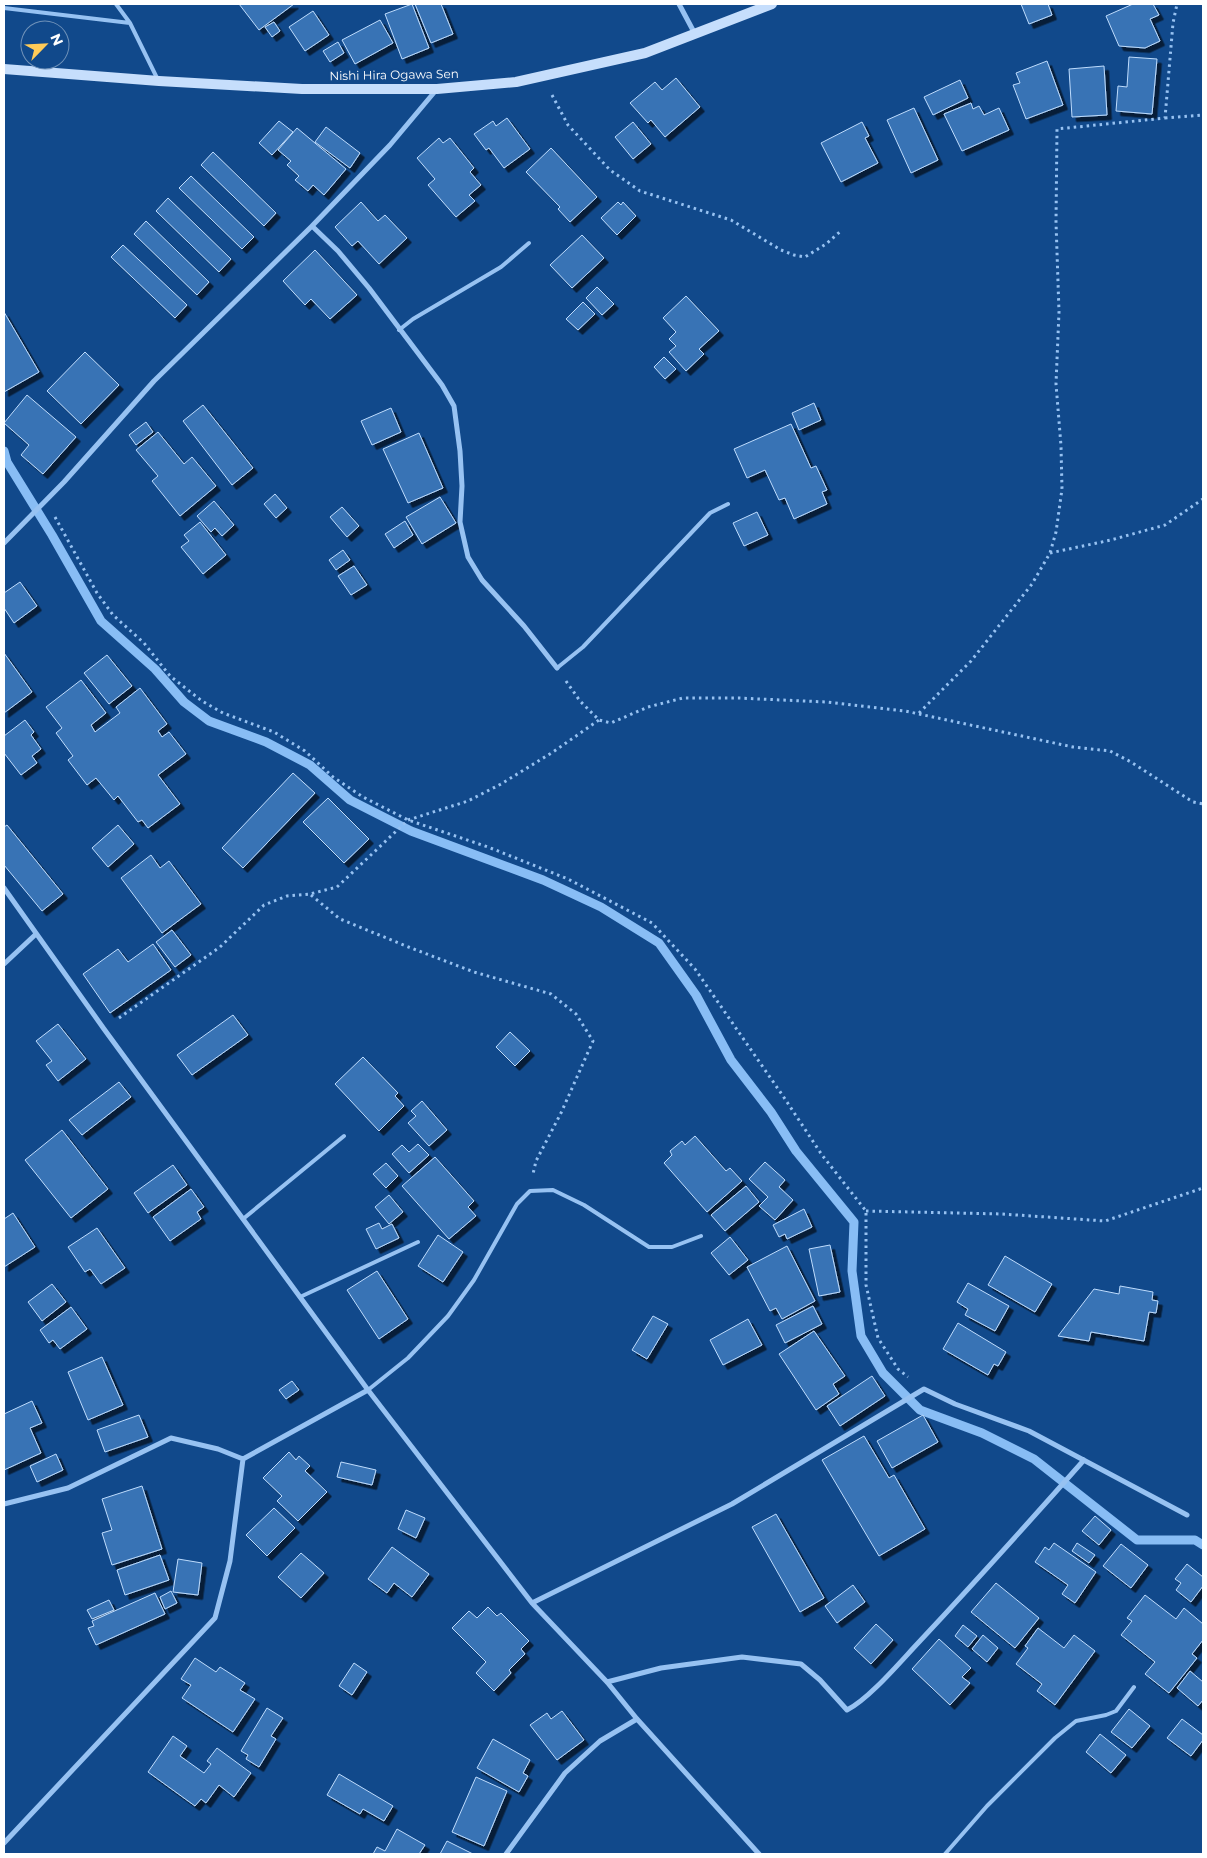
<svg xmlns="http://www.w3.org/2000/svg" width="1207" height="1858" viewBox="0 0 1207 1858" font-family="Montserrat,sans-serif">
  <defs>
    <filter id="shadow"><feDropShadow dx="4.5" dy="4.5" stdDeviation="0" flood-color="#0009"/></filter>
  </defs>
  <rect width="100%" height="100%" fill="#11498b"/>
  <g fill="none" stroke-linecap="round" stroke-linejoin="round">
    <path stroke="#88bdf5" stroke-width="9" d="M4,451L7,462L52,535L101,621L155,669L184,702L209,721L266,742L310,765L350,800L411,831L543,880L601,907L659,943L696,995L731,1060L771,1112L796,1151L854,1222L852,1271L861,1336L883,1373L920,1410L982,1433L1034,1459L1137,1540H1195L1203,1545"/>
  </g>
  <path fill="#3973b5" stroke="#bedcfd" filter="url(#shadow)" d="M239,4H294L259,30Z
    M412,4L429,48L402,59L385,14Z
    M415,4H441L453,34L431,43Z
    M1021,4H1048L1052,15L1029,24Z
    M1133,4H1153L1159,15L1150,19L1160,41L1145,48L1119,46L1106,16Z
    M313,11L329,35L305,51L289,27Z
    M380,20L393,43L355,64L342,40Z
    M274,22L280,31L272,37L265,27Z
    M338,42L344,53L330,62L323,51Z
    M1129,57L1157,59L1152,114L1116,111L1118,86L1127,87Z
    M1047,61L1063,105L1026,119L1013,85L1020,83L1016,73Z
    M1104,66L1107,115L1072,117L1069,69Z
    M676,78L700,107L665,137L651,120L648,123L630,103L655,82L662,90Z
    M960,80L968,98L933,115L924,97Z
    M971,103L973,109L979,106L984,115L999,108L1009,130L962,151L944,114Z
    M914,108L938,160L911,173L887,120Z
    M507,118L530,149L504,168L489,148L486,150L474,134L493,121L496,126Z
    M279,121L293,132L272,155L259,143Z
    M633,122L651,144L633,159L615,137Z
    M862,122L869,136L865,138L878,163L841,182L821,143Z
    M326,127L360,153L350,168L315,142Z
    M297,128L346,169L324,195L313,185L308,191L295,180L299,176L287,165L291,161L278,150Z
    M439,138L443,143L450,138L474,168L470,172L481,185L469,195L475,201L456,217L428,185L435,179L417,158Z
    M551,148L597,197L570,222L558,209L560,207L526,172Z
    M213,152L276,213L264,226L201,165Z
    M191,176L254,237L242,249L179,188Z
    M168,198L231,259L219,272L156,211Z
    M361,202L378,221L385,215L407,238L379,264L358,241L352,246L335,227Z
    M618,202L621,205L623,202L636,216L617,235L601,218Z
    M146,221L209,282L197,295L134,234Z
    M582,235L604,258L572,288L550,265Z
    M123,245L187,305L175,318L111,257Z
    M315,250L357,295L330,319L311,299L305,305L283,281Z
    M597,287L614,304L602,315L586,298Z
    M686,296L719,331L699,349L704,354L686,371L669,352L676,346L669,339L676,332L663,318Z
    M583,302L595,314L578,330L566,319Z
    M4,312L39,372L4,392Z
    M85,352L119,385L81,424L47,391Z
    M664,357L676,369L665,379L654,367Z
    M27,395L76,437L43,474L21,455L29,445L4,423Z
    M814,403L821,420L799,430L792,413Z
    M203,405L253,468L232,485L183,421Z
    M391,408L401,432L372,445L361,421Z
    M146,422L153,432L136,445L129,435Z
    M791,424L811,468L816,466L827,490L822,492L827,504L794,519L785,498L779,500L765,470L747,478L734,449Z
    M158,432L184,464L192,457L216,486L180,516L152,481L158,476L136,450Z
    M419,433L443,488L408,503L383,449Z
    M275,494L287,508L276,518L264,504Z
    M440,497L456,523L422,544L406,517Z
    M214,501L234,525L222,536L215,528L211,532L197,516Z
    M342,507L359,526L347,537L330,517Z
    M757,512L768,535L744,546L733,523Z
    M405,521L413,535L394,548L385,534Z
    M200,522L226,555L203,574L181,547L189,541L184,535Z
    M343,550L350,560L336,570L329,560Z
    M354,566L367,585L351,595L338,576Z
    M20,582L37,606L14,623L4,608V593Z
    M4,653L32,692L4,713Z
    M107,655L132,686L109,704L84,673Z
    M81,680L106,713L91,725L95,732L120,713L116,707L140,688L167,724L158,731L162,737L169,732L186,754L158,775L180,804L148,828L142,820L138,822L118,796L114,800L96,778L87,785L68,760L73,756L56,733L62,728L46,707Z
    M25,720L34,732L31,735L41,749L32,756L37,763L21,775L4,753V736Z
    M293,773L315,793L243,868L222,848Z
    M328,798L369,839L344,863L303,822Z
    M7,825L63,894L42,911L4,865V827Z
    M118,825L134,844L108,867L92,848Z
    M151,855L160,868L169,861L201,904L162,933L121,878Z
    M172,930L191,955L175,967L156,942Z
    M153,944L171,970L110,1013L83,974L118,949L128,962Z
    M233,1015L248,1035L192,1075L177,1055Z
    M58,1024L86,1059L58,1081L46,1065L52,1061L36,1041Z
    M510,1032L530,1051L515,1066L496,1047Z
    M363,1057L398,1093L395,1096L404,1106L379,1131L335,1084Z
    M119,1082L131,1097L82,1135L69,1120Z
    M422,1101L447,1130L429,1146L408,1123L416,1116L411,1111Z
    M62,1130L108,1189L71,1218L25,1160Z
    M695,1136L726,1171L730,1168L742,1181L707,1212L664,1163L672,1155L670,1151L682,1141L685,1145Z
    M418,1144L429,1155L409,1173L392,1154L402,1145L409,1152Z
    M435,1157L474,1201L468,1207L476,1216L449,1239L402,1186Z
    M765,1162L785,1180L779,1187L793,1200L775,1220L759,1206L768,1197L749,1179Z
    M386,1163L398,1176L386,1188L373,1174Z
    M173,1165L187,1185L148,1213L134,1193Z
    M746,1186L759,1202L725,1231L711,1215Z
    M191,1189L204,1207L197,1212L201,1219L170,1241L153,1217Z
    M389,1195L403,1212L389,1224L375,1207Z
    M804,1209L812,1227L787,1239L785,1234L779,1237L773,1225Z
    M13,1213L35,1247L4,1267V1219Z
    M379,1223L382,1229L392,1224L399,1238L376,1249L366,1229Z
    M97,1228L125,1268L101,1284L90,1269L85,1272L68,1247Z
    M438,1235L463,1252L443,1282L418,1266Z
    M730,1237L748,1260L729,1275L711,1253Z
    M830,1245L840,1292L819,1296L809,1249Z
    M787,1246L815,1301L782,1319L776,1308L770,1311L747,1267Z
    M1005,1256L1052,1284L1035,1312L988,1285Z
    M377,1271L408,1319L379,1339L347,1290Z
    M968,1283L1009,1306L995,1331L965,1315L968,1309L957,1302Z
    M52,1284L66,1302L42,1321L28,1302Z
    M1120,1286L1153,1292L1152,1300L1158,1301L1156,1313L1149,1312L1144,1341L1091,1332L1089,1341L1058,1336L1094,1289L1119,1294Z
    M813,1306L822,1324L785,1343L776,1325Z
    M71,1307L87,1329L60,1349L53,1340L49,1343L40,1330Z
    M653,1316L668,1324L647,1359L632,1350Z
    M748,1319L762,1345L723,1365L710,1340Z
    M958,1323L1006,1352L998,1366L994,1364L988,1375L943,1349Z
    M814,1331L845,1376L833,1384L839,1394L816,1410L779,1354Z
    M102,1357L123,1405L88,1420L68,1372Z
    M872,1376L885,1396L840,1426L827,1406Z
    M292,1381L299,1390L286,1399L279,1390Z
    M32,1401L42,1423L30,1428L41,1453L4,1470V1414Z
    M139,1415L148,1437L105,1452L97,1430Z
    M923,1415L938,1442L892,1468L877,1441Z
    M864,1436L889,1478L894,1475L925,1529L879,1556L822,1460Z
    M289,1452L296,1460L299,1456L310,1466L305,1471L327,1492L298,1521L277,1501L282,1496L263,1478Z
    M56,1454L63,1470L37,1482L30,1466Z
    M341,1462L376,1470L372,1485L337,1477Z
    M142,1486L162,1549L112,1565L102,1533L112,1530L102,1499Z
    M274,1508L295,1528L267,1556L246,1535Z
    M406,1510L425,1518L416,1538L398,1529Z
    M776,1514L824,1598L800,1612L752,1527Z
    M1095,1516L1111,1530L1099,1545L1082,1531Z
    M1054,1543L1096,1572L1075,1603L1062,1594L1068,1585L1035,1562L1045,1547L1049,1550Z
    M1077,1543L1095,1555L1089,1563L1072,1551Z
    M1121,1544L1148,1565L1131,1588L1103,1566Z
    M392,1547L429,1574L412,1597L394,1583L387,1593L368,1579Z
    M301,1553L324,1573L301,1598L278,1577Z
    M160,1555L169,1580L125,1595L117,1570Z
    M178,1559L202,1563L198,1595L173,1592Z
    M1187,1564L1203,1577V1586L1191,1602L1176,1590L1181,1583L1175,1579Z
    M996,1583L1039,1618L1015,1648L971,1612Z
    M853,1585L865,1602L837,1623L825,1606Z
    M171,1591L177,1603L165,1609L160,1597Z
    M155,1593L165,1614L96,1645L88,1628L94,1626L92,1621Z
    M1145,1595L1176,1619L1184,1608L1203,1624V1640L1192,1654L1197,1658L1169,1693L1145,1674L1155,1662L1121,1635L1132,1621L1127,1618Z
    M109,1600L114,1610L92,1619L87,1610Z
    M488,1607L497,1616L501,1613L529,1641L521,1649L525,1654L509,1670L511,1673L494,1691L476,1673L486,1662L452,1628L469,1611L477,1618Z
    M876,1624L893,1640L871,1664L854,1648Z
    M963,1625L977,1636L968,1647L955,1636Z
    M1038,1628L1064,1648L1074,1635L1095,1651L1055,1705L1037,1691L1042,1684L1016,1664L1028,1648L1025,1646Z
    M983,1635L998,1648L987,1662L972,1649Z
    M939,1639L971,1668L962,1677L970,1683L950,1705L912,1669Z
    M195,1658L216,1672L220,1667L245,1683L240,1690L255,1699L233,1732L182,1698L191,1685L181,1679Z
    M354,1663L367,1672L352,1695L339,1686Z
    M1190,1671L1203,1682V1700L1198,1706L1177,1688Z
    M267,1708L283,1718L271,1736L276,1739L259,1767L246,1759L248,1755L241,1751Z
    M1129,1709L1150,1726L1132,1748L1111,1732Z
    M562,1711L584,1740L557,1760L530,1725L547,1713L551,1719Z
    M1182,1719L1203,1735V1740L1191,1756L1167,1738Z
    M1100,1734L1126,1755L1111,1773L1086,1752Z
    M173,1736L187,1746L180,1756L204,1773L211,1764L207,1761L217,1748L251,1773L234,1797L219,1785L206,1803L201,1799L195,1806L148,1772Z
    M493,1739L530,1760L523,1773L528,1776L519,1792L477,1768Z
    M339,1774L393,1806L384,1821L363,1809L360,1814L327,1795Z
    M476,1777L507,1791L484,1846L452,1832Z
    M397,1829L425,1845L419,1854H373L377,1847L385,1851Z
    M447,1841L473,1854H440Z"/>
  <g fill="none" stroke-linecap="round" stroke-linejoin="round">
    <path stroke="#97c2f2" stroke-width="3" stroke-dasharray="2.5 4" stroke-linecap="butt" d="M552,95L568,125L610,170L640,191L731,220L781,250L794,255L805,257L826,244L842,230
      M1165,118L1203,115
      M55,517L97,593L113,615L144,643L170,676L202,701L223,713L274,732L305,751L333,777L363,797L408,820L488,847L568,879L652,923L695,969L783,1096L822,1155L866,1211V1285L878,1338L898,1369L908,1377
      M1050,553L1111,540L1165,525L1203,499
      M566,681L580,701L599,720L611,723L648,707L683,698H738L826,702L905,711L1073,747L1110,751L1131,762L1193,802L1203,804
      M919,713L971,661L1032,584L1050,553L1056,532L1062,489L1061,446L1056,384L1059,312L1056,222L1057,129L1165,118L1173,23L1177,4
      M311,895L340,919L411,948L474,972L551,994L576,1014L593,1041L561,1113L536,1161L533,1174
      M119,1018L220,947L264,905L287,896L310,894L337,887L408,820L468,801L501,784L553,752L599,720
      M866,1211L1002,1214L1105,1221L1203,1188"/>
    <path stroke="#97c2f2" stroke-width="4" d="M116,4L130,23
      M4,8L130,23L158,80
      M399,330L413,319L501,267L529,243
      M557,668L583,647L710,513L728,504
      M243,1219L344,1136
      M300,1297L418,1242
      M368,1390L408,1358L448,1316L474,1280L517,1204L530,1191L553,1190L584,1205L649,1247H672L701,1236
      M945,1854L987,1806L1055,1738L1076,1721L1106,1715L1116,1711L1134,1687"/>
    <path stroke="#97c2f2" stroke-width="5" d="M679,4L695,34
      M312,226L338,251L369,288L442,385L454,406L460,451L462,486L460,522L468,557L482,580L524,626L557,668
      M4,543L64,482L154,381L312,226L390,145L437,89
      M4,888L104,1029L368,1390L532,1603L607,1682L637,1719L759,1854
      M4,964L36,934
      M4,1504L68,1488L171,1438L218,1449L243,1459
      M532,1603L732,1504L924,1389L955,1404L1029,1431L1187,1515
      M607,1682L661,1668L742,1657L801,1664L820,1680L847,1710C869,1699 901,1661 919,1642C975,1582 1030,1521 1084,1460
      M4,1843L215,1618L230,1561L243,1459L368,1390
      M506,1854L565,1773L600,1741L637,1719"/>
    <path stroke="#c6defc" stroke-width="10" d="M4,69L159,81L302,89H437L516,82L645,53L772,4"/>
  </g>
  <g text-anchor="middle" stroke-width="4.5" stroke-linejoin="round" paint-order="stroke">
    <g font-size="12" fill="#fff" stroke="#11498b">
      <text transform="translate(394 75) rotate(-1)" y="4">Nishi Hira Ogawa Sen</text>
    </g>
  </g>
  <rect width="1207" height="1858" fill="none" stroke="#ffffff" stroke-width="10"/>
  <g transform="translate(45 45) rotate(66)"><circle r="24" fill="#11498b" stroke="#7092b9"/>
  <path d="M0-4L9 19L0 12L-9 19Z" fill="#ffcb58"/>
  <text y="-8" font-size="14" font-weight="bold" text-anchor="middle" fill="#ffffff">N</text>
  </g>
</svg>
